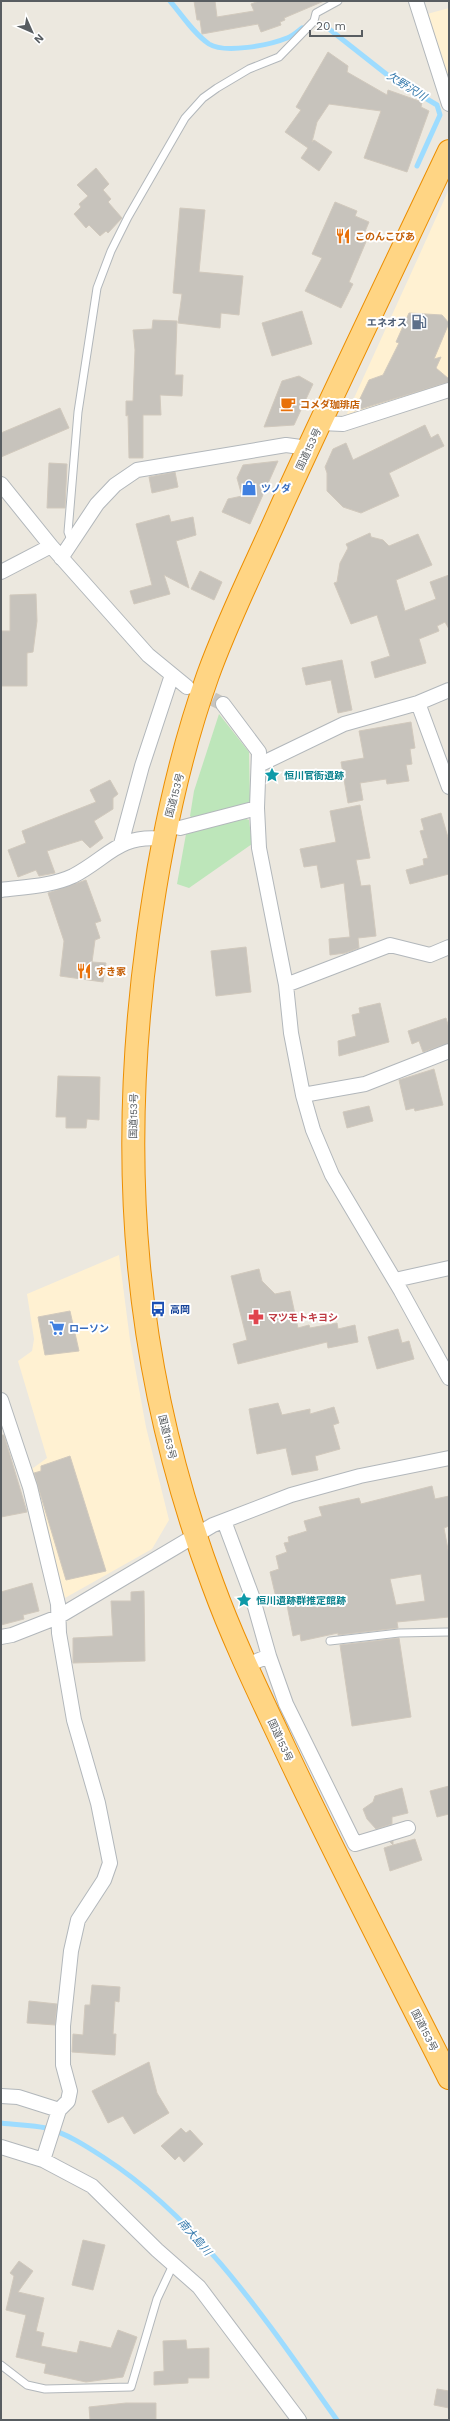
<svg xmlns="http://www.w3.org/2000/svg" width="450" height="2421" viewBox="0 0 450 2421" font-family="'Work Sans','Noto Sans JP',sans-serif">
  <rect width="100%" height="100%" fill="#ece8df"/>
  <path fill="#fff1d2" d="M449,8V81L427,14Z
    M449,189V387L344,420L418,258Z
    M119,1255L130,1340L146,1427L169,1520L152,1549L65,1598L29,1471L47,1458L18,1361L32,1351L34,1339L27,1294Z"/>
  <path fill="#bde6ba" d="M219,714L249,752L250,802L245,806L193,819L190,816L194,791Z
    M241,817L249,820L252,844L189,888L177,884L186,834Z"/>
  <g fill="none" stroke-linecap="round" stroke-linejoin="round">
    <path stroke="#9ddcff" stroke-width="5" d="M170,1C182,15 194,34 209,44C225,54 270,45 287,38C293,36 298,31 302,28
      M324,25L390,77L437,105L440,115L417,166
      M1,2123C16,2125 32,2125 46,2128C66,2133 86,2146 103,2157C201,2220 270,2326 337,2420"/>
  </g>
  <path fill="#c7c3bc" stroke="#d1c9bd" fill-rule="evenodd" d="M194,1H215L217,17L254,11L251,4L259,1H324L284,18L285,20L280,22L281,25L261,32L258,24L202,34L200,20H197Z
    M328,52L348,66L347,72L387,95L388,90L422,102L421,107L429,111L407,172L364,158L381,111L329,104L317,122L312,142L314,140L332,152L319,171L301,158L308,148L285,132L301,110L296,107Z
    M96,168L109,184L103,190L111,199L108,202L122,218L108,233L106,231L100,236L89,225L86,228L74,214L81,207L79,204L88,196L77,185Z
    M335,202L357,211L355,216L369,222L364,234L368,237L349,282L353,284L341,308L305,291L322,258L312,254Z
    M180,208L205,210L199,272L243,276L239,315L221,313L220,328L178,323L182,294L173,293Z
    M302,311L312,344L272,356L262,323Z
    M409,313L442,315L449,323L434,359L441,357L436,368L449,379V382L354,411L369,380L383,375L399,343L396,342Z
    M153,320L177,321L175,375H183L182,396L160,395L161,415H143V458H129L128,415L126,416V401H133L135,350L133,330L152,329Z
    M299,376L313,384L294,425L264,427L282,381Z
    M60,408L69,428L1,457V433Z
    M425,425L431,438L438,434L444,446L389,473L399,496L361,513L343,507L327,491V473L325,467L333,449L346,443L353,460Z
    M278,461L250,524L222,512L228,499L242,496L237,478L243,465Z
    M49,463L67,464L65,508H47Z
    M175,472L178,487L152,493L149,477Z
    M169,515L171,522L193,517L196,535L176,541L189,588L164,575L170,594L134,604L130,591L152,585L136,524Z
    M370,533L371,537L383,540L389,546L418,534L432,565L396,580L405,611L436,599L430,582L449,575V629L445,622L437,626L439,631L419,639L426,663L375,678L371,662L390,656L377,615L351,624L334,583L337,582L340,563L348,548L346,544Z
    M200,571L222,582L214,600L191,589Z
    M36,594L37,621L33,652L27,653V686H1V631H10V595Z
    M342,660L352,710L338,713L331,680L306,685L302,668Z
    M411,722L415,748L410,749L412,764L406,765L409,781L387,784L386,779L360,783L363,800L348,803L341,762L364,758L359,731Z
    M110,780L118,794L113,798V809L94,821L103,838L90,848L82,840L47,851L55,873L39,876L36,870L18,877L8,850L26,843L22,831L96,802L90,790Z
    M360,805L370,858L356,860L361,886L370,885L376,936L358,938L359,948L345,953L330,955L329,939L350,937L344,883L321,888L317,865L304,867L300,849L336,842L330,811Z
    M441,813L449,841V874L410,884L406,870L424,865L423,859L428,858L420,831L424,830L421,819Z
    M86,880L101,921L95,923L100,938L95,940L92,962L106,963L103,982L60,976L64,941L48,893Z
    M246,947L251,992L216,996L211,951Z
    M380,1003L389,1042L339,1056L338,1041L356,1036L352,1015L360,1013L359,1008Z
    M446,1018L449,1028V1043L423,1052L419,1041L412,1044L408,1031Z
    M434,1069L443,1105L415,1111L414,1108L406,1110L399,1080Z
    M58,1076L100,1077L99,1120L87,1119L86,1128H66V1117H56Z
    M369,1106L373,1121L347,1128L343,1112Z
    M259,1269L262,1281L275,1294L290,1291L298,1328L309,1325L310,1328L337,1323L338,1329L355,1325L358,1342L328,1348L327,1342L238,1364L233,1344L247,1340L231,1276Z
    M70,1311L79,1351L45,1355L38,1317Z
    M398,1329L402,1343L409,1341L414,1359L377,1369L368,1337Z
    M278,1403L282,1415L310,1409V1414L334,1407L339,1423L333,1425L340,1449L315,1456L318,1470L292,1475L286,1448L257,1454L249,1409Z
    M1,1435H4L27,1512L1,1517Z
    M70,1456L106,1571L66,1580L34,1473L41,1471V1466Z
    M432,1486L435,1499L449,1496V1526L444,1528L449,1555V1617L397,1622L398,1628L338,1635V1633L301,1641L300,1634L293,1636L286,1600L277,1602L270,1572L279,1569L276,1556L287,1552L284,1543L289,1542L288,1537L307,1531L304,1521L322,1516L319,1507L359,1498L361,1504ZM421,1574L425,1601L396,1605L390,1579Z
    M32,1583L39,1611L23,1615L24,1619L1,1625V1592Z
    M144,1591L145,1661L73,1663V1638L113,1636L111,1601H131V1592Z
    M399,1638L411,1717L352,1726L340,1645Z
    M449,1786V1814L437,1817L430,1791Z
    M402,1788L408,1813L392,1817V1824L376,1829L367,1819L363,1809L373,1802L375,1796Z
    M415,1839L422,1860L390,1871L384,1848L393,1845L390,1842L393,1841V1845Z
    M92,1985L120,1987L119,2002L115,2001L113,2034H116L115,2055L72,2052L73,2034L83,2035L85,2005H90Z
    M29,2001L57,2004L55,2025L27,2023Z
    M149,2062L157,2093L169,2113L134,2134L123,2116L108,2123L92,2091Z
    M181,2128L186,2133L190,2130L203,2144L184,2162L179,2156L175,2160L161,2146Z
    M83,2240L105,2245L93,2290L72,2285Z
    M19,2261L33,2271L18,2292L44,2298L36,2331L44,2333L41,2346L77,2353L80,2341L111,2348L118,2330L137,2337L123,2377L86,2382L44,2373L46,2364L16,2357L26,2315L6,2310L14,2276L10,2273Z
    M186,2340L187,2349L209,2348V2378H188V2383L154,2385V2372L164,2371L163,2341Z
    M437,2389L449,2391V2408L434,2405Z
    M126,2403H156V2420H90L89,2407Z"/>
  <g fill="none" stroke-linecap="round" stroke-linejoin="round">
    <path stroke="#c7c5c0" stroke-width="14" stroke-dasharray="14 7" stroke-linecap="butt" d="M194,690L223,704"/>
    <g stroke="#b2b7bb" stroke-width="9">
      <path id="lane" d="M71,540L68,532L78,412L97,288L111,251L128,217L185,118L203,98L217,88L249,69L279,57L314,21L316,13L338,1
        M330,1641L399,1633L449,1632
        M1,2365L27,2385L45,2389L131,2387L157,2299L173,2265"/>
    </g>
    <g stroke="#b2b7bb" stroke-width="16">
      <path id="street" d="M416,1L449,104
        M321,423L343,424L449,390
        M1,484L51,546L148,655L187,687
        M61,558L97,504L115,485L137,470L286,445L308,448
        M1,572L51,546
        M418,703L449,787
        M223,704L259,752L257,808L259,848L286,985L291,1033L303,1095L313,1130L332,1175L401,1291L449,1378
        M259,765L344,724L418,703L449,690
        M166,825L180,828L257,808
        M121,844L142,766L172,675
        M1,890C24,887 52,886 73,876C108,858 118,834 163,839
        M286,985L390,945L430,955L449,947
        M303,1095L365,1084L449,1051
        M395,1280L449,1268
        M1,1400L30,1487L58,1604L59,1633L74,1720L98,1803L110,1863L104,1880L78,1920L71,1951L63,2026V2065L70,2091L68,2101L59,2110L43,2160
        M224,1521L252,1596L269,1656
        M1,1637L12,1635L58,1617L213,1525L291,1495L360,1476L449,1458
        M247,1665L269,1656L286,1704L355,1844L408,1828
        M1,2096L18,2097L59,2110
        M1,2147L43,2160L92,2186L157,2250L199,2287L299,2420"/>
    </g>
    <g stroke="#ec8e00" stroke-width="24">
      <path id="highway" d="M449,151C393,269 336,387 282,505C257,562 229,617 208,675C178,759 160,848 148,936C117,1162 133,1371 213,1585C232,1637 256,1687 279,1736C333,1852 392,1965 449,2078"/>
    </g>
    <use href="#lane" stroke="#fff" stroke-width="7"/>
    <use href="#street" stroke="#fff" stroke-width="14"/>
    <use href="#highway" stroke="#ffd584" stroke-width="22"/>
  </g>
  <defs>
    <g id="restaurant-bare" transform="scale(1.2)"><path d="M-5-6h1v4h1v-4h1v4h1v-4h1v5L-1.5 .5V6h-2V.5L-5-1ZM5-6V6H3V1.5H1.5Q1.5-4 5-6Z" fill="#e8710a" stroke="#fff" stroke-width="2.5" paint-order="stroke"/></g>
    <g id="fuel-bare" transform="scale(1.2)"><path d="M-5.5-6h7V0h2V4h1.3V-2.5L3-4.5l.8-.8L6-3V5H2.5V1h-1V6h-7ZM-4.2-4.7v3.2H.2V-4.7Z" fill="#5c6f8a" stroke="#fff" stroke-width="2.5" paint-order="stroke"/></g>
    <g id="cafe-bare" transform="scale(1.2)"><path d="M-5.5-4.5H6V0H3Q3 3.5 0 3.5H-2.5Q-5.5 3.5-5.5 0ZM3-3.2v2h1.7v-2ZM-6 4.5H4V6H-6Z" fill="#e8710a" stroke="#fff" stroke-width="2.5" paint-order="stroke"/></g>
    <g id="shop-bare" transform="scale(1.2)"><path d="M-5-2.5h2.3a2.7 3.5 0 0 1 5.4 0H5L5.5 6h-11ZM-1.5-2.5h3a1.5 2.3 0 0 0-3 0Z" fill="#3f7fe0" stroke="#fff" stroke-width="2.5" paint-order="stroke"/></g>
    <g id="sight-bare" transform="scale(1.2)"><path d="M0-6L1.8-2.2L6-1.7L2.9 1.2L3.7 5.4L0 3.3L-3.7 5.4L-2.9 1.2L-6-1.7L-1.8-2.2Z" fill="#0f9aa8" stroke="#fff" stroke-width="2.5" paint-order="stroke"/></g>
    <g id="bus-bare" transform="scale(1.2)"><path d="M-5-6H5V4H4V6H2V4H-2V6H-4V4H-5ZM-3.5-4V0h7V-4ZM-3.5 1.2v1.5H-2V1.2ZM2 1.2v1.5H3.5V1.2Z" fill="#1a4fb4" stroke="#fff" stroke-width="2.5" paint-order="stroke"/></g>
    <g id="pharmacy-bare" transform="scale(1.2)"><path d="M-2-6h4v4h4v4h-4v4h-4v-4h-4v-4h4Z" fill="#e0444e" stroke="#fff" stroke-width="2.5" paint-order="stroke"/></g>
    <g id="supermarket-bare" transform="scale(1.2)"><path d="M-6-5.5h2.5l.6 2H6L4.5 2H-2.5L-4.4-4H-6ZM-1.5 3.2a1.3 1.3 0 1 0 .1 0ZM3 3.2a1.3 1.3 0 1 0 .1 0Z" fill="#3f7fe0" stroke="#fff" stroke-width="2.5" paint-order="stroke"/></g>
  </defs>
  <g fill-rule="evenodd">
    <use href="#restaurant-bare" x="343" y="236"/>
    <use href="#fuel-bare" x="419" y="322"/>
    <use href="#cafe-bare" x="288" y="404"/>
    <use href="#shop-bare" x="249" y="488"/>
    <use href="#sight-bare" x="272" y="775"/>
    <use href="#restaurant-bare" x="84" y="971"/>
    <use href="#bus-bare" x="158" y="1309"/>
    <use href="#pharmacy-bare" x="256" y="1317"/>
    <use href="#supermarket-bare" x="57" y="1328"/>
    <use href="#sight-bare" x="244" y="1600"/>
  </g>
  <g text-anchor="middle" stroke-width="4" stroke-linejoin="round" paint-order="stroke">
    <g font-size="10" font-weight="bold" fill="#c56008" stroke="#fff" text-anchor="start">
      <text x="355" y="240">このんこぴあ</text>
      <text x="300" y="408">コメダ珈琲店</text>
      <text x="96" y="975">すき家</text>
    </g>
    <g font-size="10" font-weight="bold" fill="#4e5e75" stroke="#fff" text-anchor="end">
      <text x="407" y="326">エネオス</text>
    </g>
    <g font-size="10" fill="#585d61" stroke="#fff">
      <text transform="translate(308 449) rotate(-65)" y="4">国道153号</text>
      <text transform="translate(174 795) rotate(-75)" y="4">国道153号</text>
      <text transform="translate(133 1116) rotate(-89)" y="4">国道153号</text>
      <text transform="translate(168 1437) rotate(76)" y="4">国道153号</text>
      <text transform="translate(281 1740) rotate(65)" y="4">国道153号</text>
      <text transform="translate(425 2030) rotate(63)" y="4">国道153号</text>
    </g>
    <g font-size="10" font-weight="bold" fill="#366cbe" stroke="#fff" text-anchor="start">
      <text x="261" y="492">ツノダ</text>
      <text x="69" y="1332">ローソン</text>
    </g>
    <g font-size="10" font-weight="bold" fill="#0d838f" stroke="#fff" text-anchor="start">
      <text x="284" y="779">恒川官衙遺跡</text>
      <text x="256" y="1604">恒川遺跡群推定館跡</text>
    </g>
    <g font-size="10" font-weight="bold" fill="#164399" stroke="#fff" text-anchor="start">
      <text x="170" y="1313">高岡</text>
    </g>
    <g font-size="10" font-weight="bold" fill="#be3a42" stroke="#fff" text-anchor="start">
      <text x="268" y="1321">マツモトキヨシ</text>
    </g>
    <g font-size="11" font-style="italic" fill="#3479ac" stroke="#fff">
      <text transform="translate(407 86) rotate(32)" y="4">欠野沢川</text>
      <text transform="translate(195 2237) rotate(49)" y="4">南大島川</text>
    </g>
  </g>
  <rect width="450" height="2421" fill="none" stroke="#585d61" stroke-width="4"/>
  <g transform="translate(32 32) rotate(135)" stroke="#ffffff" stroke-width="3" paint-order="stroke">
  <path d="M0-3L7 15L0 10L-7 15Z" fill="#585d61"/>
  <text y="-6" font-size="11" font-weight="bold" text-anchor="middle" fill="#585d61">N</text>
  </g>
  <path d="M310 30v6h52v-6" fill="none" stroke="#585d61" stroke-width="2"/>
  <text x="316" y="30" font-size="12" fill="#585d61" stroke="#ffffff" stroke-width="3" paint-order="stroke">20 m</text>
</svg>
